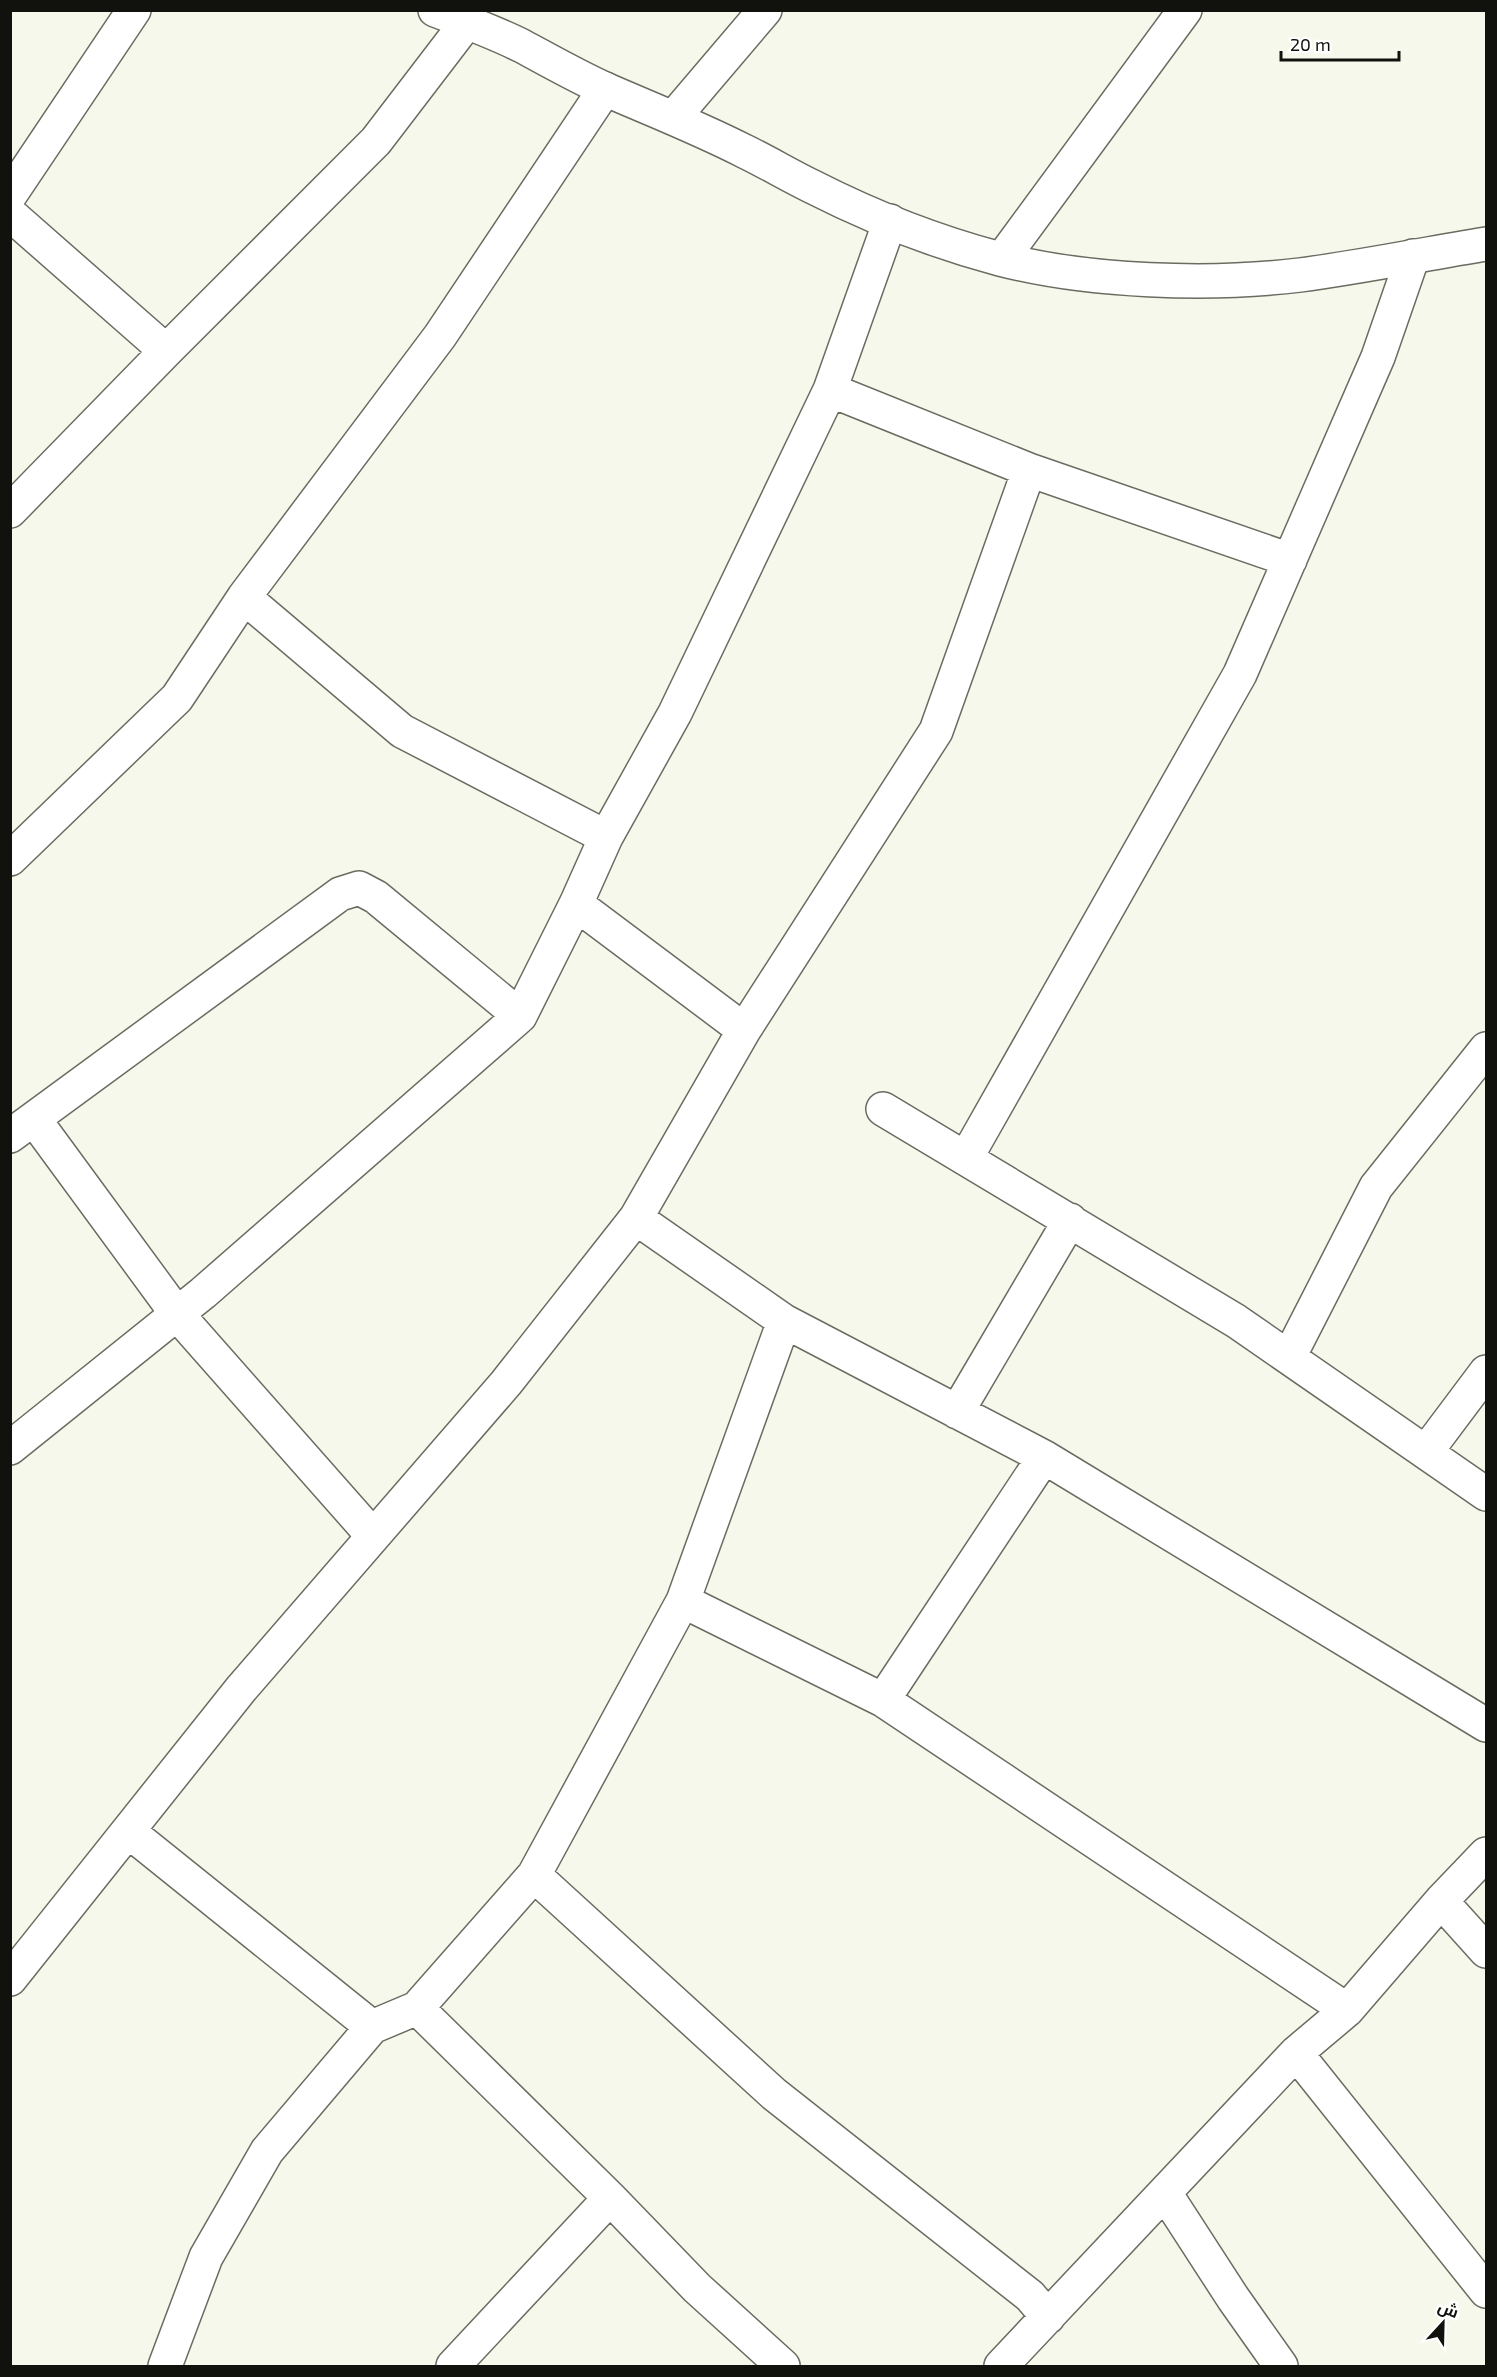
<svg xmlns="http://www.w3.org/2000/svg" width="1497" height="2377" viewBox="0 0 1497 2377" font-family="'Exo 2',Cairo,sans-serif">
  <rect width="100%" height="100%" fill="#f7f8ec"/>
  <g fill="none" stroke-linecap="round" stroke-linejoin="round">
    <g stroke="#6b6b61" stroke-width="36">
      <path id="street" d="M674,117L765,10
        M10,195L134,10
        M10,214L166,351
        M1002,259L1185,10
        M830,390L1029,470L1290,560
        M10,511L166,351L376,141L467,22
        M244,597L402,731L606,837
        M10,859L177,698L244,597L440,336L605,89
        M576,904L744,1030
        M883,1109L1236,1321L1486,1494
        M34,1119L177,1314L373,1536
        M10,1136L340,894L359,888L376,897L520,1016
        M966,1158L1240,674L1378,357L1413,256
        M636,1218L784,1321L1044,1457L1486,1725
        M1289,1357L1376,1187L1486,1049
        M957,1412L1070,1220
        M10,1448L203,1293L520,1016L576,904L606,837L675,713L830,390L890,221
        M1426,1452L1486,1372
        M683,1601L883,1700L1347,2010
        M883,1700L1044,1457
        M128,1831L372,2027
        M534,1875L774,2094L1030,2296L1048,2317
        M1441,1901L1486,1951
        M10,1979L241,1689L506,1383L636,1218L744,1030L936,731L1029,470
        M417,2008L610,2198L697,2288L783,2366
        M1296,2053L1486,2291
        M1165,2193L1233,2298L1281,2366
        M165,2366L206,2257L267,2151L372,2027L417,2008L534,1875L683,1601L784,1321
        M453,2366L610,2198
        M1001,2366L1296,2053L1347,2010L1441,1901L1486,1854"/>
    </g>
    <g stroke="#6b6b61" stroke-width="36">
      <path id="secondary" d="M435,10C464,21 494,32 522,46C550,61 578,77 607,90C653,110 699,128 744,151C767,162 790,176 813,187C872,217 936,242 1000,259C1088,282 1210,286 1300,275C1362,267 1424,254 1486,244"/>
    </g>
    <use href="#street" stroke="#fff" stroke-width="33"/>
    <use href="#secondary" stroke="#fff" stroke-width="33"/>
  </g>
  <rect width="1497" height="2377" fill="none" stroke="#11110d" stroke-width="24"/>
  <g transform="translate(1443 2323) rotate(22)" stroke="#ffffff" stroke-width="4.5" paint-order="stroke">
  <path d="M0-4.5L10 22L0 15L-10 22Z" fill="#11110d"/>
  <text y="-9" font-size="16" font-weight="bold" text-anchor="middle" fill="#11110d">ش</text>
  </g>
  <path d="M1281 51v9h118v-9" fill="none" stroke="#11110d" stroke-width="3"/>
  <text x="1290" y="51" font-size="18" fill="#11110d" stroke="#ffffff" stroke-width="4.5" paint-order="stroke">20 m</text>
</svg>
